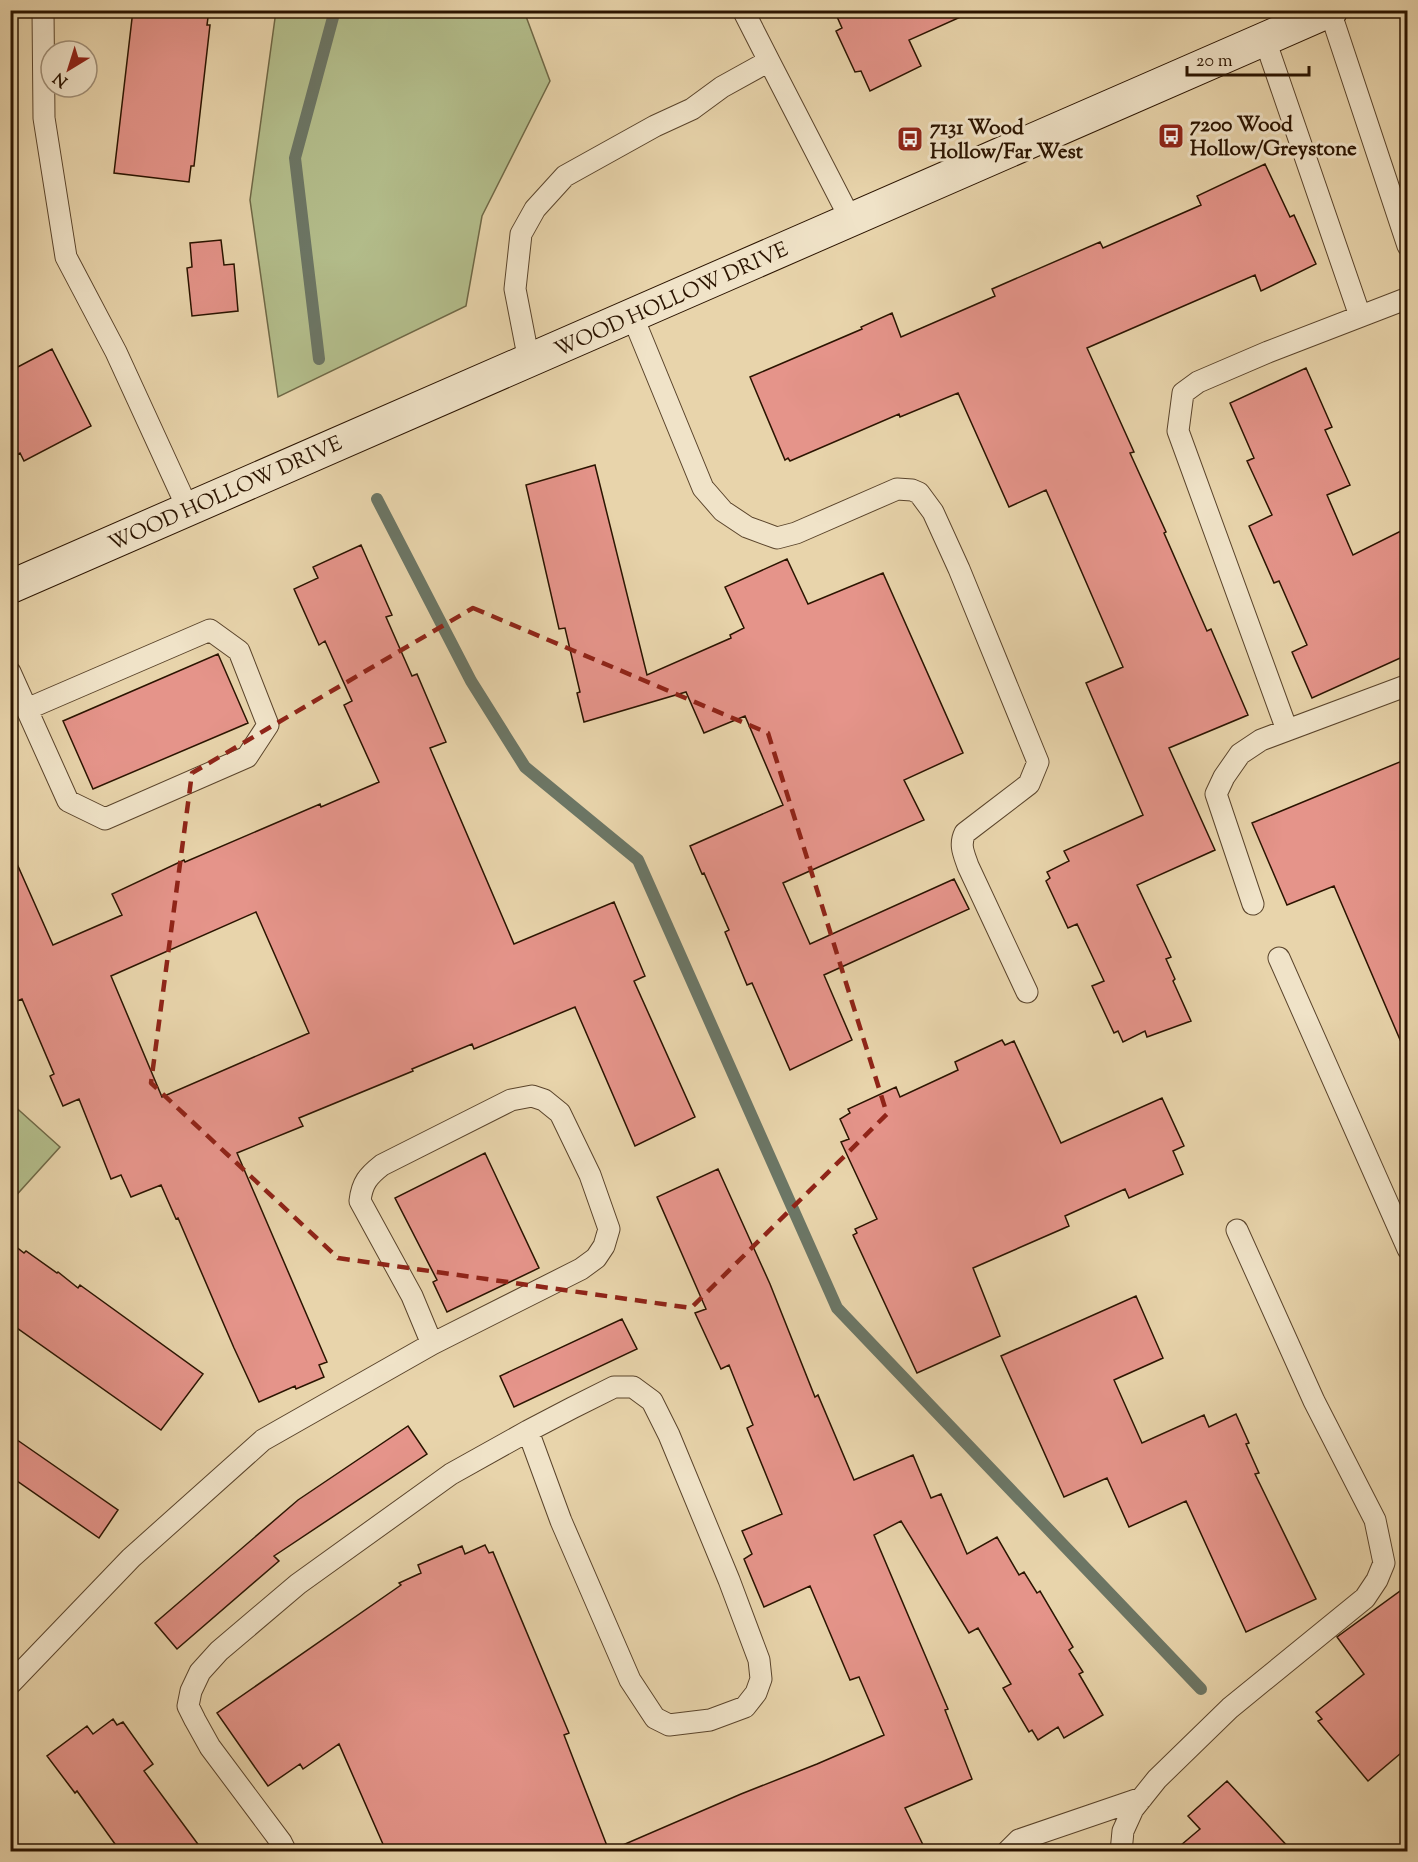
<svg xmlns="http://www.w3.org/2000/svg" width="1418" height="1862" viewBox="0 0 1418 1862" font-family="'Sorts Mill Goudy',serif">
  <rect width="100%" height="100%" fill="#e8d4ab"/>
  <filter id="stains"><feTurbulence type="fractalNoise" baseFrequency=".00333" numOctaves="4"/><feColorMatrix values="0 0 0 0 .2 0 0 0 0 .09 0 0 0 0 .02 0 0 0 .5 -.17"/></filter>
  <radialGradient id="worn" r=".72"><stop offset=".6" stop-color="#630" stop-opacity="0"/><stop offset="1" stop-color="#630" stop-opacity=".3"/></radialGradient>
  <path fill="#b3bd8b" stroke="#6f6846" stroke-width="1.5" d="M276,11H524L550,81L482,216L466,306L278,397L250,200Z
    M11,1103L60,1147L11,1201Z"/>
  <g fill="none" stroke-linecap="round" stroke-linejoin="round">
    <path stroke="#6c7665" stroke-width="12" d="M319,359L295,158L335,10
      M377,499L471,681L525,767L638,860L837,1308L1201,1689"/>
  </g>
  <path fill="#e5948a" stroke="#2b1400" stroke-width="1.5" fill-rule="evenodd" d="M133,10H209L207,25H210L194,166H191L189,182L114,173Z
    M834,10H976L909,40L921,66L870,91L861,71L855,72L836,31L842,28Z
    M1265,164L1290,217L1294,215L1316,264L1261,291L1255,275L1087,348L1134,452L1130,453L1166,532L1164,533L1207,631L1211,629L1248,715L1169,748L1215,850L1137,885L1171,957L1166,959L1175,979L1173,981L1191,1021L1147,1037L1145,1031L1123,1042L1118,1031L1114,1033L1092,986L1104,981L1077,924L1068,928L1046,881L1050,878L1047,872L1069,861L1064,851L1143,815L1086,683L1123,667L1046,490L1009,507L958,393L900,417L899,414L790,461L788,458L785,460L750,377L862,329L861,327L892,313L901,337L995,296L992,289L1100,242L1103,248L1201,205L1197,196Z
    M221,240L224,265L234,264L238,311L192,316L187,268L192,267L190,243Z
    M52,349L91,426L24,461L20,453L10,459V371Z
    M1306,368L1332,427L1325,430L1350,485L1327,495L1353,555L1407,528V655L1312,698L1292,652L1307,645L1279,581L1274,583L1249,526L1272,515L1247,461L1254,458L1230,403Z
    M595,465L647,675L731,638L730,635L744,628L725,587L787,559L808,604L883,573L963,753L904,780L924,820L783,883L810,944L954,879L969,909L824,975L852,1040L790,1070L752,983L747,985L725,932L729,930L704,873L702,874L690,846L783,805L745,716L704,733L686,692L584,722L577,693L580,692L565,628L559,629L526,485Z
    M361,545L392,615L386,617L412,676L417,674L446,742L430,748L514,944L614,902L645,976L634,981L695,1117L635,1146L575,1007L474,1049L472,1044L412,1069L413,1071L299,1118L303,1126L237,1153L327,1362L319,1365L324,1377L296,1389L295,1386L259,1402L234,1348L178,1218L176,1219L161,1185L131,1197L121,1175L111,1179L79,1099L63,1106L50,1076L54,1074L22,999L10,1004V848L53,945L122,915L112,894L184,860L185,862L320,804L321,807L379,782L344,705L352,701L325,641L319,645L294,589L318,578L313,567ZM256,912L309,1033L162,1097L111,976Z
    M218,654L248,723L93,789L63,721Z
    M1407,759V1056L1334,886L1287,905L1252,823Z
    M1002,1040L1005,1045L1014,1041L1061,1143L1162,1098L1184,1146L1173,1151L1183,1174L1129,1198L1125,1189L1065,1216L1069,1226L973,1268L1000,1336L917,1373L853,1235L857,1233L855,1229L877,1219L841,1142L849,1139L840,1119L850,1113L848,1109L896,1087L900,1097L958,1070L955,1062Z
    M485,1153L539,1268L447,1312L433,1282L437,1280L395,1198Z
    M718,1169L770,1284L815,1397L818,1395L854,1480L913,1455L931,1498L941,1494L967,1554L997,1537L1019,1575L1024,1572L1037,1593L1040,1591L1073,1647L1069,1650L1083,1672L1079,1674L1103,1715L1064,1738L1058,1727L1038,1740L1032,1730L1029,1732L1003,1688L1011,1684L978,1628L969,1633L901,1521L874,1535L948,1709L945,1710L972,1779L905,1808L926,1851H386L339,1744L303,1769L300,1764L268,1786L217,1713L401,1585L399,1583L421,1573L418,1565L462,1546L465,1554L485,1545L489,1553L493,1552L569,1733L564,1735L609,1851L741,1794L817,1764L884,1735L859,1677L850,1680L810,1586L764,1607L744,1559L752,1554L742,1531L782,1514L747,1428L753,1425L729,1365L721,1369L695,1313L706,1309L657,1197Z
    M10,1242L24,1253L26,1251L57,1273L58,1272L78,1288L80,1285L203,1374L161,1430L10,1323Z
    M1136,1296L1163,1358L1114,1380L1142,1443L1204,1415L1209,1427L1236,1414L1249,1443L1246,1444L1259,1473L1255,1474L1316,1599L1246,1632L1186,1501L1129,1527L1107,1478L1064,1497L1001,1356Z
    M622,1319L637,1349L514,1407L500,1376Z
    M408,1426L427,1454L274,1556L279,1561L177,1649L155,1623L298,1500Z
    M10,1435L118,1510L99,1538L10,1476Z
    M1407,1586V1748L1368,1781L1318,1721L1322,1719L1316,1712L1364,1674L1337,1637Z
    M113,1719L117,1725L123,1722L153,1764L144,1771L203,1851H120L77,1791L75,1793L47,1756L87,1726L93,1734Z
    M1227,1781L1292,1851H1174L1200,1829L1188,1816Z"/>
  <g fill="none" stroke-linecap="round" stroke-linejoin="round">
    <g stroke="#5a442b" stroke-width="23">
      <path id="lane" d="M43,10L44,118L66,257L116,352L188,509
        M1330,11L1408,246
        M1265,40L1360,316
        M769,61L851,220
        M632,315L703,488L723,511L747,527L777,538L796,533L897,489L912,490L919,493L933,512L959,569L1038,762L1029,784L965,833C959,845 964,854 968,866L1027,992
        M529,361L515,289L521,234L535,209L565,176L655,126L692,109L722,87L769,61L743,10
        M10,672L68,801L105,819L247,757L268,725L239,651L210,630L27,709
        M1287,730L1178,431L1183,393L1198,382L1268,352L1408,298
        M1253,904L1216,794L1224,777L1240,754L1261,740L1408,685
        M1279,958L1408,1249
        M10,1684L131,1558L263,1440L432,1344L581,1269L596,1258L604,1246L609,1229L590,1175L560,1113L544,1100L532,1096L511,1100L382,1165C368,1176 362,1183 360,1201L412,1296L432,1344
        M286,1852L281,1842L210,1747L195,1720L188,1706L191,1691L200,1672L219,1651L298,1584L451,1474L528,1431L572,1408L614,1387H633L652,1401L669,1435L729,1580L759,1660L761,1679L756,1693L745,1707L710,1720L669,1725L655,1718L630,1680L561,1521L528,1431
        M1007,1852L1019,1840L1142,1798
        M1121,1852L1123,1831L1133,1809L1157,1779L1230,1708L1365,1598L1377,1580L1384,1563L1375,1520L1314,1401L1237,1230"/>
    </g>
    <g stroke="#2b1400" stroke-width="35">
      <path id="secondary" d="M10,587L1331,10"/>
    </g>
    <use href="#lane" stroke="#f0e3c8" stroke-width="21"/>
    <use href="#secondary" stroke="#f0e3c8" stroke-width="33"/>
  </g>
  <path fill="none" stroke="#8f2418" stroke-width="4.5" stroke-dasharray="12 8" stroke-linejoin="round" d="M473,608L768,733L887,1114L691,1308L338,1258L151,1083L192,773Z"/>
  <defs>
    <g id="bus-square" transform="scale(1.35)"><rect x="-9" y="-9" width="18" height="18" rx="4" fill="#8f2418" stroke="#f0e3c8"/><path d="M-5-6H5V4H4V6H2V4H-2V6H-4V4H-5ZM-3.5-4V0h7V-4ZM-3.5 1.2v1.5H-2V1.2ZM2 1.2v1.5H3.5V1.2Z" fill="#fff"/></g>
  </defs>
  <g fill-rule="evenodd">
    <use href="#bus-square" x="1171" y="136"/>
    <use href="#bus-square" x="910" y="139"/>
  </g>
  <g text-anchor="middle" stroke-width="6" stroke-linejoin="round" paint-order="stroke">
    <g font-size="21" font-weight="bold" fill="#2b1400" stroke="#f0e3c8" text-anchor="start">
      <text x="1190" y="131">7200 Wood<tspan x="1190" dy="24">Hollow/Greystone</tspan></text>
      <text x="930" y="134">7131 Wood<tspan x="930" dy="24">Hollow/Far West</tspan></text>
    </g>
    <g font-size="21" fill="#2b1400" stroke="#f0e3c8">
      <text transform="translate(671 299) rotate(-24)" y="7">WOOD HOLLOW DRIVE</text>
      <text transform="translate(225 493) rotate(-24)" y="7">WOOD HOLLOW DRIVE</text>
    </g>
  </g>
  <rect width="1418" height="1862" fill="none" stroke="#e8d4ab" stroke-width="36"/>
  <rect x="12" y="12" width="1394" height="1838" fill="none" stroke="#2b1400" stroke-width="3"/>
  <rect x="18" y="18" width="1382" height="1826" fill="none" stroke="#2b1400" stroke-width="1.5"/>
  <g transform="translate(69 69) rotate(218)"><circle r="28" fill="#f0e3c8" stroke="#a19078" stroke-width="1.5"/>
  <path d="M0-4.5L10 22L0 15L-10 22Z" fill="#8f2418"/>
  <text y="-9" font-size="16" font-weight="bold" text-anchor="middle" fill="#2b1400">N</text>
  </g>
  <path d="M1187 66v9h122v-9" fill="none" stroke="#2b1400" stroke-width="3"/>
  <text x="1196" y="66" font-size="18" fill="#2b1400" stroke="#f0e3c8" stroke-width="4.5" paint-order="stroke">20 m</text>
  <rect width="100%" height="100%" filter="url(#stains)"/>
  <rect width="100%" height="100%" fill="url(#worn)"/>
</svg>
